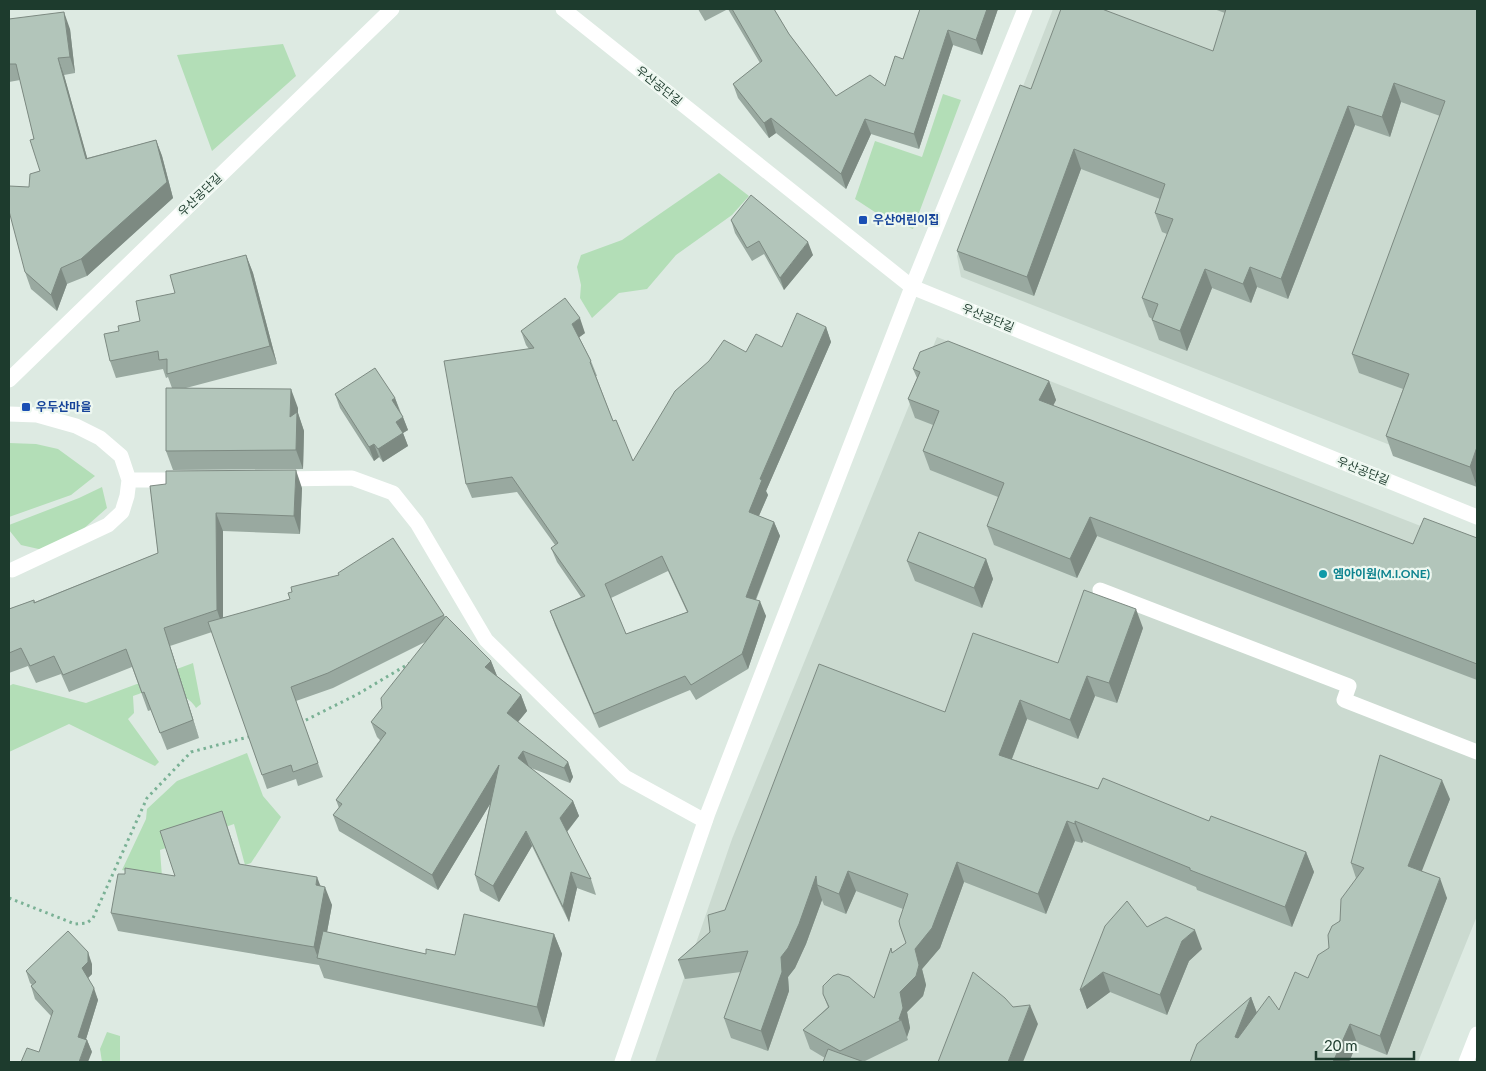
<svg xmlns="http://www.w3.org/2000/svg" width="1486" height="1071" viewBox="0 0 1486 1071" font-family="Lato,'Noto Sans KR',sans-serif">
  <rect width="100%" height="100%" fill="#ddeae2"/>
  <path fill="#cbdad0" d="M1053,9H1477V479L961,277L957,256Z
    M937,337L1477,548V916L1418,1062H655L732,839Z"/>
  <path fill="#b3deb7" d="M283,44L296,76L212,151L177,55Z
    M943,94L961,100L913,229L884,218L855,199L875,141L922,157Z
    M719,173L749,196L732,215L676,255L647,289L619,293L592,318L580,298L581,285L577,267L581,255L622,240Z
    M9,443L36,444L58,449L95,476L71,495L9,517Z
    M102,487L107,508L81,531L43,550L21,545L9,530V525L79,498Z
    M193,663L201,704L196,708C191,698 170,687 159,687C151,688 140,694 133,696L134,713L128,719L159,762L155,766L69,724L9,752V686L13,684L86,703Z
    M247,753L263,796L281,817L251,863L245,865L234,824L160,850L162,877L122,870L146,819L147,809L177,781Z
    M107,1032L120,1036V1062H102L100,1049Z"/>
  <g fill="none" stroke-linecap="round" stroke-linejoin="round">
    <path stroke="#7ab195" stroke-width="3" stroke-dasharray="2.5 4" stroke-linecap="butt" d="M300,723L358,694L410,663
      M9,898L75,924L87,923L93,918L147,798L191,752L252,736"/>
    <path stroke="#fff" stroke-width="15" d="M9,414L37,415L76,426L100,438L121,456L129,480
      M280,479L352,478L393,493L417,523L486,640L625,777L705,821
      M12,570L108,525L122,512L127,496L129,480H187
      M1100,590L1349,686L1344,700L1477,752"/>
    <path stroke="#fff" stroke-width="15" d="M563,9L912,287L1477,517
      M9,380L392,9
      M622,1062L708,813L912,287L1025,9
      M1466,1062L1477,1034"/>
  </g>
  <path fill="#99a9a0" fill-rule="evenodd" d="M698,9H728L705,21Z
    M728,9H774L789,34L836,96L885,86L903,59L920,9H998L982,55L953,45L919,149L871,134L846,189L776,133L769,138L738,98L733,84L760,63Z
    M1214,9H1477V487L1393,456L1386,436L1403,389L1359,373L1352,354L1440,116L1401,102L1390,137L1355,125L1288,299L1257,287L1251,303L1212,288L1187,351L1159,340L1152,320V319L1149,317L1142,298L1167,234L1162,232L1155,213L1160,199L1081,169L1034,296L964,270L957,251L1031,89L1213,51L1225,13Z
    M9,19L70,29L75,73L64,75L87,158L156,140L162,156L173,198L87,276L67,284L57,311L31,289L25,272L29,187L40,171L34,139L20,80L9,82Z
    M731,220L813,255L784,290L764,254L752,261L735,233Z
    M246,255L253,273L277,364L186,388L298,408V413L304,431L303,469L173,470L166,451L172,388L168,377L166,378L163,369L116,378L110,361L119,331L140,321Z
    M826,327L831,342L766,491L768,495L759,516L774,522L780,536L756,600L766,616L748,669L696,700L690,690L599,728L555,625L550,611L581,597L557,562L551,548L555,545L517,492L472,498L466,484L529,349L526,345L521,331L585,333L579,337L591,361L597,376H596L613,421L633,461L746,352L782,347ZM668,571L687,612L626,634L611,598Z
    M913,369L1049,381L1056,400L1053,406L1413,544L1477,538V680L1097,536L1077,578L994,545L987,526L998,497L930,470L923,451L933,425L915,418L908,399L917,378Z
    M335,394L395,398L408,430L403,433L408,446L383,462L379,457L374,461L340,408Z
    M150,486L302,488L300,534L223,531V617L444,615L445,617L491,661L497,676L521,695L527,711L518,722L568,762L573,777L570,783L531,768L573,801L579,816L567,832L591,879L596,895L577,888L569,922L532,846L499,902L480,891L475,875L490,804L438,890L339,831L333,815L339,808L336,800L380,740L377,737L371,722L382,708L425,642L333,688L296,701L323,777L298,786L296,779L267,789L212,632L170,646L199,738L167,750L151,710L148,711L132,667L69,692L61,674L36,683L28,666L9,673V609L34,600L35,602L158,553Z
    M986,559L993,579L982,608L915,581L907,561Z
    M1143,628L1117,703L1095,696L1078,739L1027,719L1012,759L1098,789L1209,821L1306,852L1314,872L1292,927L1197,890L1196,887L1083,841L1082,843L1075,841L1046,914L964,882L940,948L922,969L926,985L923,996L907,1012L910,1028L907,1037L908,1040L863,1062L825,1058L810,1049L803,1030L828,1007L823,994L874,998L891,948L892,953L906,943L900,926L903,909L856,891L846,914L824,905L822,900L806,944L795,968L788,977L789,991L768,1051L731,1038L724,1018L741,972L685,979L678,960L710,932L725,910L945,712L1058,663Z
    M1450,799L1421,871L1447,898L1387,1055L1357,1043L1349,1062H1190L1251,997L1257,1013L1279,1010L1308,978L1329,948L1356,878L1351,863Z
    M222,811L240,864L320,886L332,905L327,932L426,954L455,955L554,934L562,954L544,1027L324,978L319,965L118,931L111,913L175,876Z
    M1147,927L1202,949L1189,961L1167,1015L1110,992L1087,1009L1080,990Z
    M92,964V974L88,978L98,1000L86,1039L87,1040L92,1052L51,1016L35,999L31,986L32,985L30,983L26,971Z"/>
  <path fill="#7d8a82" d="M987,9H998L982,55L976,40Z
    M64,12L70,29L75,73L70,57Z
    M948,30L953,45L919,149L914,134Z
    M58,58L64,75L92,175L86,159Z
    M1394,83L1401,102L1390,137L1382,117Z
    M1348,106L1355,125L1288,299L1281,279Z
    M771,118L776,133L769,138L764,123Z
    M865,119L871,134L846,189L841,174Z
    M156,140L162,156L173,198L87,276L81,259Z
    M1074,149L1081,169L1034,296L1027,277Z
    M808,242L813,255L784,290L780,278Z
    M246,255L253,273L277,364L270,346Z
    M1250,267L1257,287L1251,303L1243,284Z
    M61,268L67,284L57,311L51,295Z
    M1205,269L1212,288L1187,351L1180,331Z
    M580,318L585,333L577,339L572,324Z
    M826,327L831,342L766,491L768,495L754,527L749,512L760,479Z
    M1049,381L1056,400L1046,419L1039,400Z
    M291,389L298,408V413L304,431L303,469L296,450L290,417Z
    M395,398L400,412L392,400Z
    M403,417L408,430L403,433L408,446L383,462L378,449L396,422Z
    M374,444L379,457L374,461L369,447Z
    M1477,447V487L1470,467Z
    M296,470L302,488L300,534L294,516Z
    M216,513L223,531V628L217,610Z
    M1090,517L1097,536L1077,578L1070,559Z
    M774,522L780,536L751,611L746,597Z
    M986,559L993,579L982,608L974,588Z
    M760,601L766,616L748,669L742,654Z
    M1136,609L1143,628L1117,703L1109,683Z
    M164,628L170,646L199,738L193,720Z
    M491,661L497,676L485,667Z
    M1087,676L1095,696L1078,739L1070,720Z
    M521,695L527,711L512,729L507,713Z
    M1020,700L1027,719L1006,774L999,755Z
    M523,751L529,767L518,758Z
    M568,762L573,777L570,783L564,768Z
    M499,765L504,781L438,890L432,875Z
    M1442,780L1450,799L1416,886L1408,866Z
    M573,801L579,816L565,834L560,818Z
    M1067,821L1075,841L1046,914L1038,894Z
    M1075,821L1083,841L1082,843L1075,824Z
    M526,831L532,846L499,902L493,886Z
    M1306,852L1314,872L1292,927L1285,907Z
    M957,862L964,882L940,948L922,969L926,985L923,996L907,1012L910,1028L907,1037L901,1020L899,1019L900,992L915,949Z
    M848,871L856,891L846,914L839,894Z
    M571,872L577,888L569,922L563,907Z
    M816,876L817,885L822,900L806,944L795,968L788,977L789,991L768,1051L761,1031L781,957Z
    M317,877L324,895L325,887L332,905L322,959L318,958L314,947L316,885Z
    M1440,878L1447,898L1387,1055L1380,1036Z
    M1195,930L1202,949L1189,961L1167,1015L1160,995L1182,941Z
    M554,934L562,954L544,1027L537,1007Z
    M88,952L92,964V974L86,980L82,968Z
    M1103,972L1110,992L1087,1009L1080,990Z
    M94,988L98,1000L83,1049L78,1037Z
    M1251,997L1258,1016L1242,1057L1235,1037Z
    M1030,1005L1038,1024L1023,1062H1008Z
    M1350,1024L1357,1043L1349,1062H1333Z
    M87,1040L92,1052L88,1062H79Z"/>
  <path fill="#b2c5ba" stroke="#7d8a82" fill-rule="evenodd" d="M732,9H774L789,34L836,96L870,75L885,86L895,56L903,59L920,9H987L976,40L948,30L914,134L865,119L841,174L771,118L764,123L733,84L762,61Z
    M1061,9H1102L1213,51L1226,9H1477V447L1470,467L1386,436L1409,374L1352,354L1445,101L1394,83L1382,117L1348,106L1281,279L1250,267L1243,284L1205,269L1180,331L1152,320L1158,304L1142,298L1173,219L1155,213L1165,184L1074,149L1027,277L957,251L1020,85L1031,89Z
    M64,12L70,57L58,58L86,159L156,140L167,182L81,259L61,268L51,295L25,272L9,211V186L29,187L30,174L40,171L30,140L34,139L16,64H9V19Z
    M751,195L808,242L780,278L759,241L747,248L731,220Z
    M246,255L270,346L167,374V359L159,360L158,351L110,361L104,334L119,331L118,326L140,321L136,301L175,293L170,275Z
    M565,298L580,318L572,324L591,361L590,362L613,421L616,420L633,461L675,391L709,361L724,340L746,352L756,334L782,347L797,313L826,327L760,479L762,480L749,512L774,522L746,597L760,601L742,654L691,685L685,676L594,714L550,611L585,596L551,548L558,543L512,477L466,484L444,361L534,348L521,331ZM662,556L688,612L626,634L605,584Z
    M948,341L1049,381L1039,400L1413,544L1424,518L1477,538V664L1090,517L1070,559L987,526L1004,483L923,451L939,411L908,399L920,372L913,369L920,352Z
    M375,368L395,398L392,400L403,417L396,422L403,433L378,449L374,444L369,447L335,394Z
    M166,388L291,389L290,417L297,412L296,450L166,451Z
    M296,470L294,516L216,513L217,610L164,628L193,720L160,733L144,692L142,693L126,649L63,675L54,656L30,666L21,648L9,653V609L34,600V603L158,553L150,486L166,484V471Z
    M919,532L986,559L974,588L907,561Z
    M393,538L444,615L328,673L291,687L318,763L293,772L291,765L262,775L208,622L290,599L288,593L292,592L291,587L339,575L338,573Z
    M1084,590L1136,609L1109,683L1087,676L1070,720L1020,700L999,755L1098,789L1103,778L1209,821L1211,816L1306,852L1285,907L1190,870V868L1075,821V824L1067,821L1038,894L957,862L932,928L915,949L919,965L916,976L900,992L903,1008L899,1019L901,1020L840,1051L803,1030L829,1007L823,994V986L833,976L838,974L849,977L874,998L891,948L892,953L906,943L900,926L899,921L908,894L848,871L839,894L817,885L816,876L799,924L788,948L781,957L782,972L761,1031L724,1018L748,951L678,960L710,932L708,915L725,910L819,664L945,712L973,633L1058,663Z
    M446,616L491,661L485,667L521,695L507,713L568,762L564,768L523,751L518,758L573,801L560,818L591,879L571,872L563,907L526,831L493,886L475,875L499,765L432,875L333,815L342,804L336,800L386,733L371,722L382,708L381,698Z
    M1380,755L1442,780L1408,866L1440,878L1380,1036L1350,1024L1333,1062H1190L1197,1044L1251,997L1235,1037L1238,1038L1269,996L1279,1010L1295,972L1308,978L1318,955L1329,948L1328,935L1332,926L1340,921L1341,899L1364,868L1351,863Z
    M222,811L239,864L317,877L316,885L325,887L314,947L111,913L118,874H125V868L175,876L160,831Z
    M1127,901L1147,927L1166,917L1195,930L1182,941L1160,995L1103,972L1080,990L1105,926Z
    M464,914L554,934L537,1007L317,958L323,931L426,954V949L455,955Z
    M68,931L88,952V962L82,968L94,988L78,1037L87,1040L79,1062H21L27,1048L39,1052L53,1011L31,986L36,982L26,971Z
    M973,972L1005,998L1013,1007L1030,1005L1008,1062H938Z
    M828,1049L864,1062H823Z"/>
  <g fill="#1a4fb4" stroke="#edf7f0" stroke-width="2">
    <rect x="858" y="215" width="10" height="10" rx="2.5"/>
    <rect x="21" y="402" width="10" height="10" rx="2.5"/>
  </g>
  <circle fill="#0f9aa8" stroke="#edf7f0" stroke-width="2" cx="1323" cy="574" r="5"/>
  <g text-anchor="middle" stroke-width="4.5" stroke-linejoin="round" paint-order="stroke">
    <g font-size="12" fill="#1d3b2d" stroke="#edf7f0">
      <text transform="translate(659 86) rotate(39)" y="4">우산공단길</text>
      <text transform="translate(200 195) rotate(-44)" y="4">우산공단길</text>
      <text transform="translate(988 318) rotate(22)" y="4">우산공단길</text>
      <text transform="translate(1363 471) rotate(22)" y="4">우산공단길</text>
    </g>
    <g font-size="12" font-weight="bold" fill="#164399" stroke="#edf7f0" text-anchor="start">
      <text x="873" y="224">우산어린이집</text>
      <text x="36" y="411">우두산마을</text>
    </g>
    <g font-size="12" font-weight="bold" fill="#0d838f" stroke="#edf7f0" text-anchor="start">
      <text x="1333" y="578">엠아이원(M.I.ONE)</text>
    </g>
  </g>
  <rect width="1486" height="1071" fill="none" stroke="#1d3b2d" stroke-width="20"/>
  <path d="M1316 1051v8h98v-8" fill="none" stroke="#1d3b2d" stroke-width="2.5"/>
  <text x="1324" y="1051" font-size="15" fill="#1d3b2d" stroke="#edf7f0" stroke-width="4" paint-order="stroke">20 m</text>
</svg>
